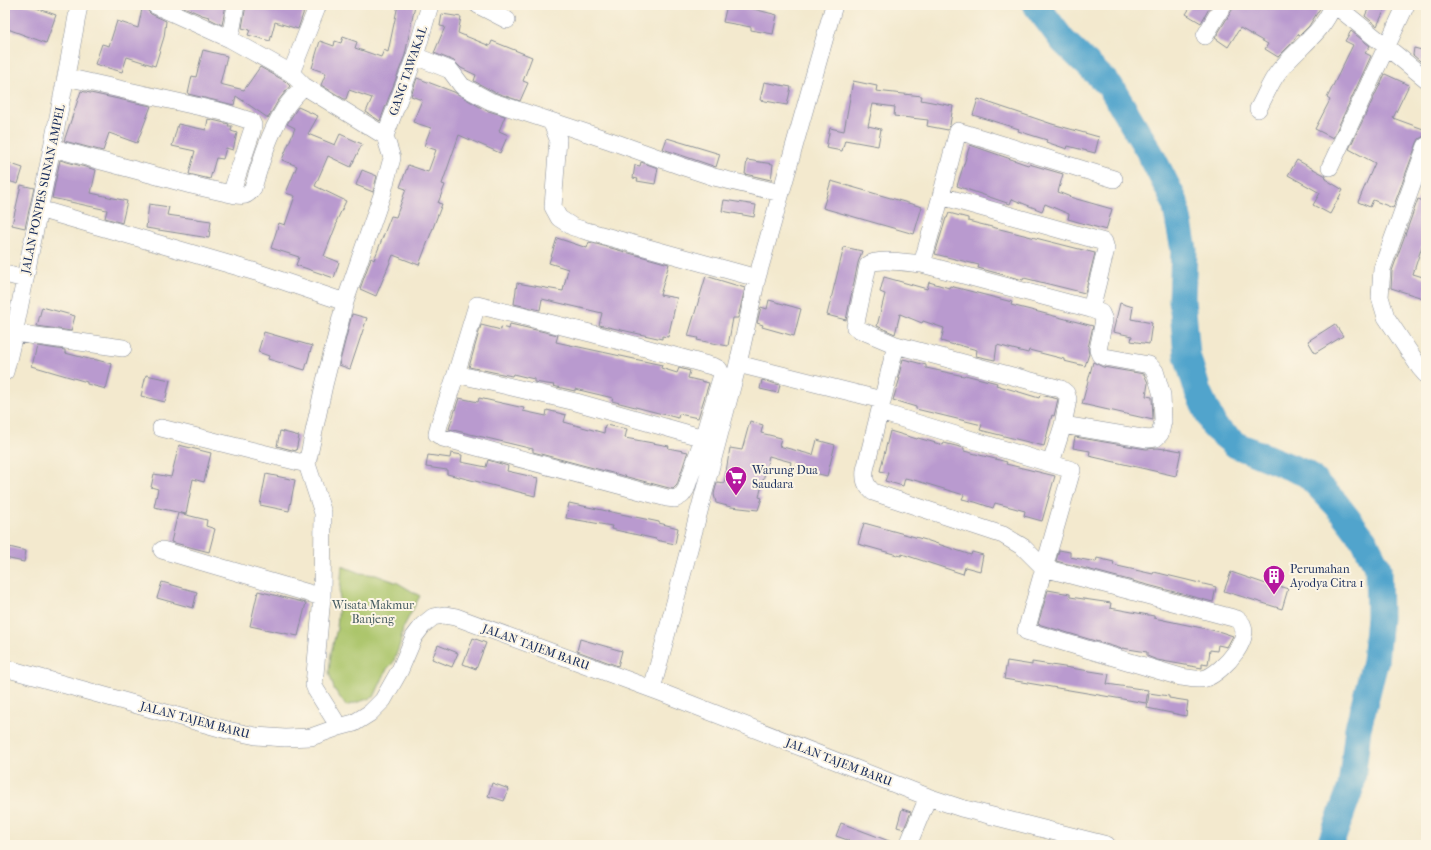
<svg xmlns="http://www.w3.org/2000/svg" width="1431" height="850" viewBox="0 0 1431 850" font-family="'IM FELL French Canon',serif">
  <rect width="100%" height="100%" fill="#fcf5e5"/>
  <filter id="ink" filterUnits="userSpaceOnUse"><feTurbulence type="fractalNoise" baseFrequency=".025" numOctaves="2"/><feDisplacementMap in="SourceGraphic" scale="8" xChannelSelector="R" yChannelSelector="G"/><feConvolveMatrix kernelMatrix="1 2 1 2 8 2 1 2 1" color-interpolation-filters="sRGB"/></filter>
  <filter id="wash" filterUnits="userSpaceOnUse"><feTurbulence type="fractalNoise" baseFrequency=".012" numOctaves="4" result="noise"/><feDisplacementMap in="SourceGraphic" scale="16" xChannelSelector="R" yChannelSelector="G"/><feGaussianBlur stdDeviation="0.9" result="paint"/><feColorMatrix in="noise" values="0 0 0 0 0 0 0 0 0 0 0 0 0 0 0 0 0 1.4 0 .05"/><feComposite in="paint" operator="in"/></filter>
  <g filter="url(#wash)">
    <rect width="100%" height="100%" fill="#f3e9ce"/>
    <path fill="#abc56b" stroke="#637a64" d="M342,566L360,573L376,575L398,583L420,596L403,628L400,644L393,663L387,669L374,697L346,706L334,689L329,672L331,653L337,628Z"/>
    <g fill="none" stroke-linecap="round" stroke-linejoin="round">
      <path stroke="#51a4cc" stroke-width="27" d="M1036,5L1063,41L1110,86L1150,153L1175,202L1184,250L1182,300L1187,355L1198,392L1215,428L1236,445L1307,474L1336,504L1364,540L1378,568L1379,617L1375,662L1358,728L1351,787L1330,845"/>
    </g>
    <g id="blocks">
      <path fill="#b99acf" d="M10,5H28L56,15L46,43L5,28V20Z
        M179,5H226L222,25L208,18L209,17L202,15Z
        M246,5H306L298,29L275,22L270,41L248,35L250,30L242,28Z
        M398,5H415L405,55L380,121L366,112L372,98L349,90L346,99H344L321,85L326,73L312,68L320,41L334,46L335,41L341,43L343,37L357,42L355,48L381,57L384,50L388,52Z
        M727,5H738L777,15L773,34L751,30V27L723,22Z
        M1192,5H1211L1201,23L1186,14Z
        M1233,5H1322L1309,26L1299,36L1298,34L1292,43L1278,57L1265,49L1268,44L1240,28L1228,47L1215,38L1232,10Z
        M1370,5H1387L1377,26L1365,16Z
        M142,9L147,10L151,14L166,21L164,37L155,66L127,57L122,72L95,64L102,44L109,46L117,21L138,28Z
        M442,14L461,17L458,33L490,46L492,41L532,57L523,81L528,83L520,101L494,92L474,81L476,75L461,68L454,61L434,53L445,27L440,26Z
        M1351,31L1370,46L1365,53L1371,56L1333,138L1315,129L1330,100L1327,98L1353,45L1345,41Z
        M1414,48L1426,51V66L1413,55Z
        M203,50L227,56L220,84L244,90L260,67L285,81L290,86L278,101L268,118L236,96L234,105L188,94L192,76L196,77Z
        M1385,74L1409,85L1393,118L1426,130L1424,136L1419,139L1417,143L1393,208L1373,200L1370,207L1358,202L1375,163L1349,149Z
        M417,78L454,92L485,110L505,116L499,131L508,135L500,153L459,135L442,184L445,185L438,203L442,204L419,265L393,255L376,296L360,289L371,258L374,260L391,216L396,217L406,189L400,187L408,165L428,172L436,150L424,146L431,128L413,122L422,100L411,96Z
        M853,81L877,86L876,91L922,96L921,100L953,106L950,125L948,130L927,126L928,120L894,116L895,107L873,104L868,126L881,129L878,146L845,140L842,151L826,148L830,128L844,131Z
        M764,82L791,87L787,105L760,100Z
        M81,91L151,106L137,143L109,133L103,151L64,141Z
        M978,99L1052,124L1099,137L1095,153L1068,146L1067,149L1046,142L1047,140L1018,131L1019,129L973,115Z
        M298,107L318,116L308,134L335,145L340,134L362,144L351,167L328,156L315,186L346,201L336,222L337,223L324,256L339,262L334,278L296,265L299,257L271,248L279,223L285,225L295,196L286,193L297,166L282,160L295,128L287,124Z
        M208,119L229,124L228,126H232L231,131L237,133L233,150L226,148L223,159L216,158L210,179L189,174L195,151L172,146L178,124L206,130Z
        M667,138L720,154L716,167L663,149Z
        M970,145L1028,165L1029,164L1063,174L1058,192L1073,198L1112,209L1106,230L1068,219L1069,214L1045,204L1042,211L1012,199L1010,204L957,186Z
        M60,160L96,170L91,193L127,201L122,223L105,218L107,210L52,198Z
        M747,160L773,164L771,180L745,174Z
        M1297,160L1326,176L1325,179L1343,190L1330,214L1313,205L1320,193L1288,175Z
        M5,162L23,168L18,184L5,180Z
        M641,162L658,168L655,184L637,181L638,179L633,178L635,165L640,166Z
        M362,170L377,176L373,192L356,185Z
        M831,181L922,207L914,234L823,208Z
        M21,185L34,188L25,228L12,225Z
        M1418,199L1426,202V247L1422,246L1413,274L1426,278V299L1391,288L1392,271Z
        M724,200L756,205L754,217L722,211Z
        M149,204L169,207L167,215L211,221L209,238L146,228Z
        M949,213L968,218V221L1095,253L1085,293L1024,278L1023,280L978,268L979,265L935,254L946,218H947Z
        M557,238L587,248L589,242L669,264L660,295L677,298L668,337L662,336V339L599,325L602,313L542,299L540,310L514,304L517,283L563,291L568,269L549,263Z
        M844,247L862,251L858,263L846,320L827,315Z
        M706,276L745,288L738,318H733L728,346L697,340L698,338L688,336Z
        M884,277L927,289L929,282L949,288L950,286L1012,302L1011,305L1093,326L1088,348L1089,354L1085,366L1064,361V359L1029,350L1028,353L997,345L995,360L976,356L977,350L955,344L954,345L941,341L944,328L923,321L922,323L900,314L895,334L877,326L885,294L880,292Z
        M769,300L801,309L794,336L762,327L763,325L757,323L761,307L767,309Z
        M1120,303L1133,307L1131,319L1152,323L1149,344L1131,341L1132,336L1113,332Z
        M42,307L75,316L71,331L37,326Z
        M352,314L367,318L350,369L339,365Z
        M510,324L558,335L556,342L662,365L661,368L677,373L679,368L690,371L688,378L709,383L698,418L679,414L678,418L612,401L613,398L575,389V391L553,386L554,385L534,382V379L513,374L512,376L469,367L481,325L501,330V327L509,329Z
        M1335,324L1343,336L1315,353L1308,341Z
        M264,332L312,346L305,370L268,359L269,356L258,352Z
        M37,346L65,350V353L93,360V359L112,364L106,389L87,384V382L32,366Z
        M903,359L926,365V368L964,376L965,375L997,383L996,385L1039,398L1040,395L1058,399L1054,416L1052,415L1044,446L980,430L982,425L916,409V407L893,400L900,378H898Z
        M1093,362L1103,367L1144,374L1148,383L1146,396L1152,397L1153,420L1082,404Z
        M146,375L170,380L165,402L141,396Z
        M762,380L780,385L778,393L760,389Z
        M459,398L478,402L479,398L524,408L523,411L546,416L547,410L566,415L564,422L604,433L605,425L627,429L625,438L669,446L668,448L688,452L687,454L677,485L673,489L669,488L533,452V449L449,429Z
        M750,421L763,425L761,433L781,438L779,446L813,455L817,440L835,445L827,476L790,467L791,462L769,456L759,497L762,498L758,510L731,507L716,503L714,494L717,482L724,483L730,448L742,450Z
        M280,431L299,436L296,451L277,446Z
        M890,431L917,439L918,438L943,445L944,443L964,448V451L1007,462L1006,464L1055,476L1042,521L1024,516L1025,511L995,503L993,508L975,502L962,499L964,495L914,480L905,478L903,486L885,481L888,473L880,471Z
        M1075,437L1146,449L1157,448L1165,449V448L1181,451L1176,476L1089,456L1090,451L1073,448Z
        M179,445L211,453L204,482L193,479L186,514L154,507L158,489L151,487L154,474L171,477Z
        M451,453L462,455L461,462L486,467L488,460L508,466L507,471L538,478L535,496L447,474V470L426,467L428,455L450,458Z
        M266,474L295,480L289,511L260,505Z
        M569,503L659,522V523L678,528L675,544L656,540V539L611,529L612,526L566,518Z
        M178,513L207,520L206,526L215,529L209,552L171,542Z
        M864,523L926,540L971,555L972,552L983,555L980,571L965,567L963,574L902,554L901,556L858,544Z
        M5,546L26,551L24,562L5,558Z
        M1059,550L1070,552V557L1096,562L1097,558L1114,562L1113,565L1153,574L1154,572L1216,587L1213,602L1056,561Z
        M1231,572L1266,584L1267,582L1288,589L1282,609L1224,591Z
        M162,582L197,592L193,608L157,598Z
        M1048,590L1070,594V597L1111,603L1110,608L1154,616V618L1221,632L1233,636L1227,647L1218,645L1217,651L1210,650L1208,665L1202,664V668L1157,660L1147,656V652L1122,648V649L1038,624Z
        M258,591L306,603L298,636L250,626Z
        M473,638L486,643L476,669L463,664Z
        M580,639L622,651L618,666L577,651Z
        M438,645L458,653L452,667L432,659Z
        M1007,661L1032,665V662L1109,674L1107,684L1148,690L1146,703L1004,679Z
        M1149,693L1169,696V698L1188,701L1186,716L1147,708Z
        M492,783L509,789L504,801L488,796Z
        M902,809L911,812L904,829L897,827Z
        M841,823L897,844L896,845H862L836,836Z"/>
    </g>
  </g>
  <g filter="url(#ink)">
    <use href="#blocks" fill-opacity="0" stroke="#878c96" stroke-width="1"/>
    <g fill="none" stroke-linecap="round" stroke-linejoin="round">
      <g stroke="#878c96" stroke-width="18">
        <path id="minor" d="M155,5L230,39L291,73L304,86L385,136L392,158L382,195L345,302L324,385L307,464L323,513L322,597L314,685L316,690L339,727
          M478,5L507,20
          M1335,5L1426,79
          M1205,36L1223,5
          M230,39L236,5
          M415,56L450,70L462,86L490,101L611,141L681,166L714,177L781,193
          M291,73L318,5
          M1258,109C1265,97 1270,82 1279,71C1297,48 1323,33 1333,5
          M551,121L558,139L553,207L559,218L573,227L583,230L757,278
          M385,136L415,56L430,5
          M1426,146L1382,269L1380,297L1386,317L1420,368L1426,375
          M53,148L191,185L231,194L252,131L253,125L251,121L223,112L66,77
          M1330,167L1406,5
          M231,194C242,196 246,198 253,188C261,161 269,134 284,110C289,101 297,93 304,86
          M941,196L1104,242L1106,249L1091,309L1101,313L1104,320L1098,350L1100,355L1105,357L1149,365L1155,371L1162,395L1163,421L1160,434L1156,438L1148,439L1063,425
          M39,209L256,272L345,302
          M922,264L1091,309
          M5,274L25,279
          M477,305L594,334L715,367L719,369L722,375L703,438L686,489L682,495L675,499L667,498L443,438L437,434L439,425L456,374Z
          M15,333L123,348
          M896,345L1061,389L1066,393L1068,399L1063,425L1051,463
          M738,364L882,400
          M5,372C16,330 23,287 32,244C49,164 65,85 79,5
          M456,374L576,402L714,441
          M880,412L1072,470L1044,568L1237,619C1259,633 1222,673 1206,678C1198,681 1189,678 1181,677L1026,631L1044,568L1023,547L1003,535L873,492C865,485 864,479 865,470L896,345L858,329L855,327L868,265C877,257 909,263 922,264L941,196L958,131L1114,179
          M161,428L307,464
          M162,550L322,597
          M5,668L227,730L256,736L285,738L311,737L339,727L354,723L370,713L383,700L400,670L414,637L423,625L433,617L444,615L456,617L660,692L928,797L961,808L1107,845
          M652,689L738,364L757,278L834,5
          M908,845L928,797"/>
      </g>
      <use href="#minor" stroke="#fff" stroke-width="17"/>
    </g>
  </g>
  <defs>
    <g id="supermarket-pin" transform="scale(1.15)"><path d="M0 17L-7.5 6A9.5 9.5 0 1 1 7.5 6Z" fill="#b5179e" stroke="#fcf5e5"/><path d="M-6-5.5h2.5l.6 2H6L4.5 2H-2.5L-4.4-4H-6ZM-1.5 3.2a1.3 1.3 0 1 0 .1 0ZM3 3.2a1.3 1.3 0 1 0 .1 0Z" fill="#fff"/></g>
    <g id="building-pin" transform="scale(1.15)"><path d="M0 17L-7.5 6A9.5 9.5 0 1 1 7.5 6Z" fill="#b5179e" stroke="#fcf5e5"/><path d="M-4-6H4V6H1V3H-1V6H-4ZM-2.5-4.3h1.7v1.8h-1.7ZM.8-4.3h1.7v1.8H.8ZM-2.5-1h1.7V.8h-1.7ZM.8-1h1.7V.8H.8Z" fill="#fff"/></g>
  </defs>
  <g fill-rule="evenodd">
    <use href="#supermarket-pin" x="736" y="477"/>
    <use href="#building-pin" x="1274" y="576"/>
  </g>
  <g text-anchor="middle" stroke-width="4" stroke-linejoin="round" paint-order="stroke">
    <g font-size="12" fill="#1b2f5e" stroke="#fcf5e5">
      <text transform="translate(408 71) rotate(-71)" y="4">GANG TAWAKAL</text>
      <text transform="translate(43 189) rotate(-78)" y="4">JALAN PONPES SUNAN AMPEL</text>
      <text transform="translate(536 647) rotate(20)" y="4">JALAN TAJEM BARU</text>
      <text transform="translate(195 720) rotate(15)" y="4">JALAN TAJEM BARU</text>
      <text transform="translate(839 762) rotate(21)" y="4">JALAN TAJEM BARU</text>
    </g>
    <g font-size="12" fill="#1b2f5e" stroke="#fcf5e5" text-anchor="start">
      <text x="752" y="474">Warung Dua<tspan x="752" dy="14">Saudara</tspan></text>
      <text x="1290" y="573">Perumahan<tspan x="1290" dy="14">Ayodya Citra 1</tspan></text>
    </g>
    <g font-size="12" fill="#465c62" stroke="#fcf5e5">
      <text x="373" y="609">Wisata Makmur<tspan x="373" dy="14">Banjeng</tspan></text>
    </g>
  </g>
  <rect width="1431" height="850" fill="none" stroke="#fcf5e5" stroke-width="20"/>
</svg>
